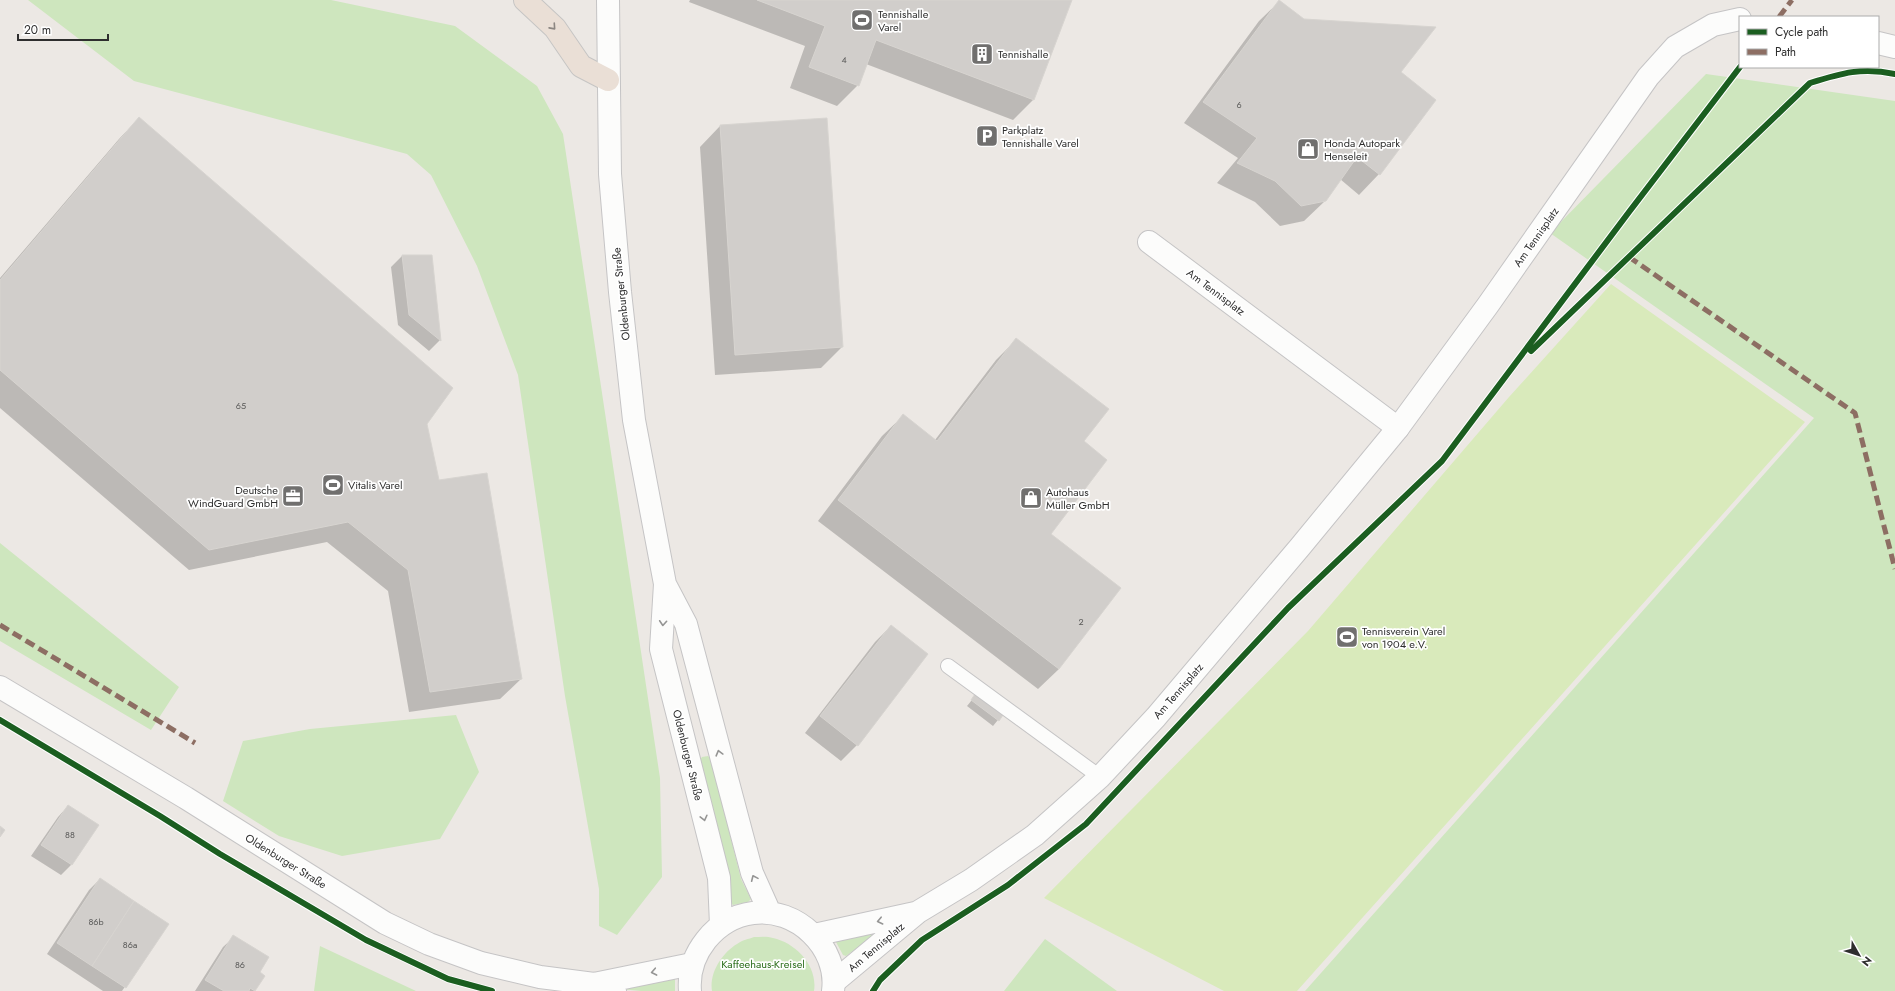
<svg xmlns="http://www.w3.org/2000/svg" width="1895" height="991" viewBox="0 0 1895 991" font-family="Jost,sans-serif">
  <rect width="100%" height="100%" fill="#ece8e4"/>
  <path fill="#cee6be" d="M28,0H331L455,26L537,86L563,134L660,778L662,877L617,935L599,926V889L565,696L518,375L477,266L431,175L407,154L134,81Z
    M1706,74L1895,101V991H1305L1814,418L1550,233Z
    M0,543L179,687L151,730L0,641Z
    M456,715L479,772L440,839L342,856L279,836L223,801L243,741L310,729Z
    M708,756L711,759L741,879L751,899L748,902L733,905L730,902L699,761L702,757Z
    M892,927L861,945L846,956L843,955L836,942L840,938Z
    M754,937C760,937 767,936 773,938C796,943 818,966 814,991H712C709,973 722,953 737,944C742,940 749,939 754,937Z
    M1045,939L1117,991H1004Z
    M320,946L416,991H314Z
    M671,978L675,979V991H641L610,988L637,984H653Z"/>
  <path fill="#d9eabb" d="M1611,284L1805,422L1297,991H1224L1044,898L1308,631L1509,397Z"/>
  <path fill="#0003" d="M690,0H1071L1033,100L1013,120L866,64L858,85L837,106L790,88L805,46L689,2Z
    M1280,1L1304,20L1400,72L1434,100L1379,174L1359,195L1340,179L1325,201L1304,221L1280,226L1255,202L1217,183L1238,158L1184,123L1259,21Z
    M139,118L439,481L521,679L500,699L409,712L388,591L327,542L189,570L0,408V278L119,139Z
    M720,126L842,347L821,368L715,375L700,147Z
    M402,256H431L440,340L429,351L398,325L391,267Z
    M1016,340L1083,442L1049,534L1059,669L1038,689L818,521L882,436L903,416L935,440L996,360Z
    M891,626L857,745L841,761L805,733L875,642Z
    M976,695L1002,715L993,726L967,706Z
    M68,806L71,865L61,875L31,856L58,817Z
    M100,879L167,924L122,991H103L47,954L89,890Z
    M234,937L258,972L264,976L254,991H195L223,947Z"/>
  <path fill="#d1cecb" stroke="#d7d4d0" d="M757,0H1072L1034,100L876,40L859,86L809,67L825,26Z
    M1279,0L1304,19L1436,27L1401,72L1436,100L1380,175L1357,157L1326,201L1301,206L1275,181L1237,163L1257,138L1203,102Z
    M139,117L453,388L427,424L439,480L487,473L522,679L430,692L408,570L348,522L209,550L0,370V280Z
    M827,118L843,347L735,355L720,125Z
    M402,255H432L441,341L409,315Z
    M1016,338L1109,409L1084,441L1107,460L1051,534L1121,588L1059,669L838,500L903,414L937,441Z
    M891,625L928,654L858,746L820,716Z
    M975,694L1003,715L999,721L971,700Z
    M68,805L99,825L72,865L41,845Z
    M0,826L5,830L0,837Z
    M100,878L134,901L92,966L57,943Z
    M134,901L169,924L126,988L92,966Z
    M233,935L269,957L260,972L265,976L255,991L250,988L249,991H224L205,980Z"/>
  <g fill="none" stroke-linecap="round" stroke-linejoin="round">
    <g stroke="#c5c4c5" stroke-width="16">
      <path id="service" d="M948,666L1100,777"/>
    </g>
    <g stroke="#c5c4c5" stroke-width="24">
      <path id="minor" d="M1149,242L1398,428"/>
    </g>
    <g stroke="#c5c4c5" stroke-width="24">
      <path id="tertiary" d="M1878,43L1895,47
        M0,687L186,798L385,923L429,944L481,963L540,977L594,984L615,991
        M814,935L915,913
        M834,982L918,912L971,880L1035,835L1100,777L1156,717L1300,547L1398,428L1488,305L1648,77L1675,47L1713,25L1740,19
        M594,984L692,964"/>
    </g>
    <g stroke="#c5c4c5" stroke-width="24">
      <path id="secondary" d="M608,0L610,174L620,292L634,420L665,584L661,649L719,878L721,925
        M665,584L686,624L752,873L770,913
        M690,991C687,954 715,918 753,913C796,907 839,947 833,991"/>
    </g>
    <g stroke="#c6c5c4" stroke-width="24">
      <path id="motorway" d="M525,0L555,28L581,66L608,80"/>
    </g>
    <use href="#service" stroke="#fcfcfb" stroke-width="14"/>
    <use href="#minor" stroke="#fcfcfb" stroke-width="22"/>
    <use href="#tertiary" stroke="#fcfcfb" stroke-width="22"/>
    <use href="#secondary" stroke="#fcfcfb" stroke-width="22"/>
    <use href="#motorway" stroke="#eadfd6" stroke-width="22"/>
    <path stroke="#8d6e63" stroke-width="5" stroke-dasharray="10 5" stroke-linecap="butt" d="M1779,17L1792,0
      M1629,257L1855,413L1895,569
      M0,625L195,743"/>
    <g stroke="#fff" stroke-width="8">
      <path id="cycleway" d="M1531,351L1810,83C1842,73 1862,67 1895,74
        M0,720L160,816L220,854L366,940L448,979L492,991
        M873,991L880,980L922,940L1008,885L1086,824L1288,608L1442,461L1629,212L1740,67"/>
    </g>
    <use href="#cycleway" stroke="#1b5e20" stroke-width="6"/>
  </g>
  <defs><path id="oneway-chevron" d="M-2-3.5L2.5 0L-2 3.5" fill="none" stroke-width="1.6" stroke-linecap="round" stroke-linejoin="round"/></defs>
  <use stroke="#8c8682" href="#oneway-chevron" transform="translate(553 27) rotate(48)"/>
  <g stroke="#959594">
    <use href="#oneway-chevron" transform="translate(663 623) rotate(94)"/>
    <use href="#oneway-chevron" transform="translate(719 753) rotate(-105)"/>
    <use href="#oneway-chevron" transform="translate(704 818) rotate(76)"/>
    <use href="#oneway-chevron" transform="translate(754 878) rotate(-114)"/>
    <use href="#oneway-chevron" transform="translate(880 921) rotate(167)"/>
    <use href="#oneway-chevron" transform="translate(654 972) rotate(169)"/>
  </g>
  <defs>
    <g id="stadium-square" transform="scale(1.15)"><rect x="-9" y="-9" width="18" height="18" rx="4" fill="#706f6e" stroke="#fff"/><path d="M0-5a6.5 5 0 1 0 0 10a6.5 5 0 1 0 0-10ZM-3.5-1.8h7v3.6h-7Z" fill="#fff"/></g>
    <g id="building-square" transform="scale(1.15)"><rect x="-9" y="-9" width="18" height="18" rx="4" fill="#706f6e" stroke="#fff"/><path d="M-4-6H4V6H1V3H-1V6H-4ZM-2.5-4.3h1.7v1.8h-1.7ZM.8-4.3h1.7v1.8H.8ZM-2.5-1h1.7V.8h-1.7ZM.8-1h1.7V.8H.8Z" fill="#fff"/></g>
    <g id="parking-square" transform="scale(1.15)"><rect x="-9" y="-9" width="18" height="18" rx="4" fill="#706f6e" stroke="#fff"/><path d="M-3.5-5.5H1a3.5 3.5 0 0 1 0 7H-1V5.5H-3.5ZM-1-3.4V-.6H.8a1.4 1.4 0 0 0 0-2.8Z" fill="#fff"/></g>
    <g id="shop-square" transform="scale(1.15)"><rect x="-9" y="-9" width="18" height="18" rx="4" fill="#706f6e" stroke="#fff"/><path d="M-5-2.5h2.3a2.7 3.5 0 0 1 5.4 0H5L5.5 6h-11ZM-1.5-2.5h3a1.5 2.3 0 0 0-3 0Z" fill="#fff"/></g>
    <g id="office-square" transform="scale(1.15)"><rect x="-9" y="-9" width="18" height="18" rx="4" fill="#706f6e" stroke="#fff"/><path d="M-6-3h4V-5.5h4V-3h4V5H-6ZM-1-4.5V-3h2v-1.5ZM-6 0V1H6V0Z" fill="#fff"/></g>
  </defs>
  <g fill-rule="evenodd">
    <use href="#stadium-square" x="862" y="20"/>
    <use href="#building-square" x="982" y="54"/>
    <use href="#parking-square" x="987" y="136"/>
    <use href="#shop-square" x="1308" y="149"/>
    <use href="#stadium-square" x="333" y="485"/>
    <use href="#office-square" x="293" y="496"/>
    <use href="#shop-square" x="1031" y="498"/>
    <use href="#stadium-square" x="1347" y="637"/>
  </g>
  <g text-anchor="middle" stroke-width="3.5" stroke-linejoin="round" paint-order="stroke">
    <g font-size="9" fill="#585857">
      <text x="844" y="63">4</text>
      <text x="1239" y="108">6</text>
      <text x="241" y="409">65</text>
      <text x="1081" y="625">2</text>
      <text x="70" y="838">88</text>
      <text x="96" y="925">86b</text>
      <text x="130" y="948">86a</text>
      <text x="240" y="968">86</text>
    </g>
    <g font-size="11" fill="#2e2e2e" stroke="#fff" text-anchor="start">
      <text x="878" y="18">Tennishalle<tspan x="878" dy="13">Varel</tspan></text>
      <text x="998" y="58">Tennishalle</text>
      <text x="1002" y="134">Parkplatz<tspan x="1002" dy="13">Tennishalle Varel</tspan></text>
      <text x="1324" y="147">Honda Autopark<tspan x="1324" dy="13">Henseleit</tspan></text>
      <text x="348" y="489">Vitalis Varel</text>
      <text x="278" y="494" text-anchor="end">Deutsche<tspan x="278" dy="13">WindGuard GmbH</tspan></text>
      <text x="1046" y="496">Autohaus<tspan x="1046" dy="13">Müller GmbH</tspan></text>
      <text x="1362" y="635">Tennisverein Varel<tspan x="1362" dy="13">von 1904 e.V.</tspan></text>
    </g>
    <g font-size="11" fill="#2e2e2e" stroke="#fff">
      <text transform="translate(1536 237) rotate(-55)" y="4">Am Tennisplatz</text>
      <text transform="translate(1216 292) rotate(37)" y="4">Am Tennisplatz</text>
      <text transform="translate(621 294) rotate(-96)" y="4">Oldenburger Straße</text>
      <text transform="translate(1178 691) rotate(-49)" y="4">Am Tennisplatz</text>
      <text transform="translate(688 755) rotate(76)" y="4">Oldenburger Straße</text>
      <text transform="translate(286 861) rotate(32)" y="4">Oldenburger Straße</text>
      <text transform="translate(876 947) rotate(-40)" y="4">Am Tennisplatz</text>
    </g>
    <g font-size="11" fill="#2c6e1b" stroke="#fff">
      <text x="763" y="968">Kaffeehaus-Kreisel</text>
    </g>
  </g>
  <rect x="1739" y="16" width="140" height="52" fill="#ffffff" stroke="#ababab"/>
  <rect x="1747" y="29" width="20" height="6" fill="#1b5e20" stroke="#ababab"/>
  <text x="1775" y="36" font-size="12" fill="#2e2e2e">Cycle path</text>
  <rect x="1747" y="49" width="20" height="6" fill="#8d6e63" stroke="#ababab"/>
  <text x="1775" y="56" font-size="12" fill="#2e2e2e">Path</text>
  <g transform="translate(1859 955) rotate(129)" stroke="#ffffff" stroke-width="3" paint-order="stroke">
  <path d="M0-3L7 15L0 10L-7 15Z" fill="#2e2e2e"/>
  <text y="-6" font-size="11" font-weight="bold" text-anchor="middle" fill="#2e2e2e">N</text>
  </g>
  <path d="M18 34v6h90v-6" fill="none" stroke="#2e2e2e" stroke-width="2"/>
  <text x="24" y="34" font-size="12" fill="#2e2e2e" stroke="#ffffff" stroke-width="3" paint-order="stroke">20 m</text>
</svg>
